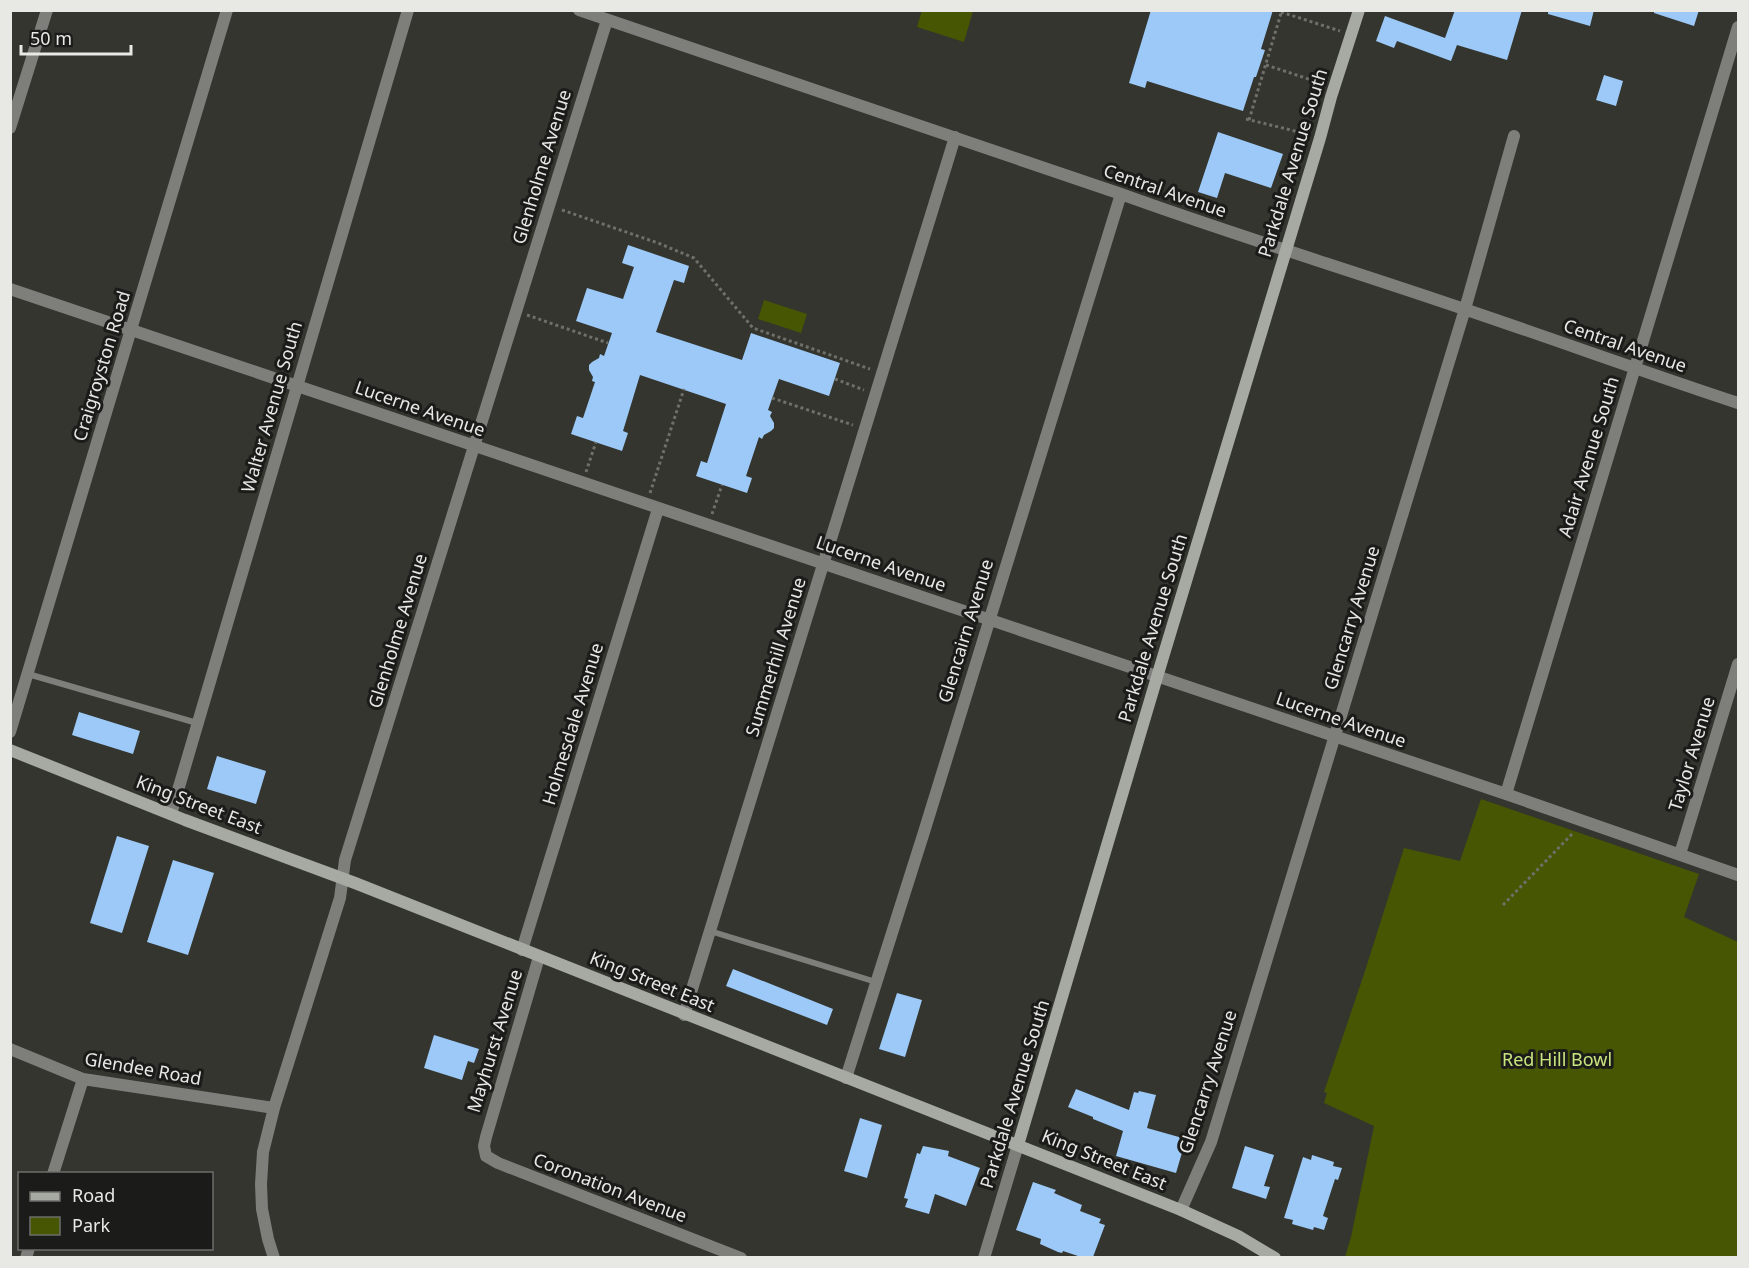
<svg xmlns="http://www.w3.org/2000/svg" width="1749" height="1268" viewBox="0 0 1749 1268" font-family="'Noto Sans',sans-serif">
  <rect width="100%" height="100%" fill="#33352e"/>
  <path fill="#465602" d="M922,10L973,11L964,42L917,27Z
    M764,300L807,314L801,333L758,319Z
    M1481,799L1699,874L1684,917L1738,942V1257H1345L1351,1237L1374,1126L1324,1103L1327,1093L1324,1092L1364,974L1404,848L1460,861Z"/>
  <path fill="#9cc9f8" d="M1151,10H1273L1261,49L1265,50L1256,77H1254L1243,111L1147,81L1145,88L1129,83Z
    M1455,10H1522L1507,60L1457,45L1451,61L1397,41L1394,48L1376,41L1385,16L1445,38Z
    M1548,10H1594L1590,26L1548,14Z
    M1654,10H1699L1694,26L1654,13Z
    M1604,75L1623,81L1616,106L1596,100Z
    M1218,132L1283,154L1271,188L1225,173L1217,198L1198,192Z
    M628,245L689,266L684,283L674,280L656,332L742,360L751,333L840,363L829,396L779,379L768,410L772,412L770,416L774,423V428L771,431L764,435L762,439L759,437L746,476L752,478L747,493L696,476L701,461L707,463L726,404L640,375L623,431L628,433L622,451L571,434L577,416L583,418L595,382L592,381L593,377L589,370V365L592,362L599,358L600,354L604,356L612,333L576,321L587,288L623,299L634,267L622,263Z
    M79,712L140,731L133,754L72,735Z
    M217,756L266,771L256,804L207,789Z
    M117,836L149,846L122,933L90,923Z
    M173,860L214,873L188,955L147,942Z
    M733,969L833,1009L827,1025L726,986Z
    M897,993L922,1000L905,1057L879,1049Z
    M434,1035L479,1049L474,1063L468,1061L462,1080L424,1068Z
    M1076,1089L1129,1110L1134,1092L1138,1093L1139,1091L1156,1095L1147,1128L1186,1139L1176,1173L1116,1156L1123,1131L1093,1119V1117L1068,1107Z
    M860,1118L882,1125L867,1178L844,1171Z
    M923,1146L949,1151L948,1156L980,1168L966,1206L935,1194L929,1214L905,1207L908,1199L904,1198L917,1153L920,1154Z
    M1245,1146L1274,1155L1264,1186L1270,1187L1266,1199L1232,1188Z
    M1312,1155L1334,1162L1333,1166L1342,1168L1338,1180L1335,1179L1323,1216L1328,1218L1324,1230L1314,1227L1313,1230L1292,1224L1293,1220L1284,1218L1303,1157L1311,1160Z
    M1033,1182L1056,1190L1054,1193L1082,1205L1080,1211L1101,1219L1099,1223L1105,1225L1093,1257H1081L1063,1251L1062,1253L1058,1252L1040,1244L1041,1239L1016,1230Z"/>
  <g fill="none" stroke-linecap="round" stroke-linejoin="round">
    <path stroke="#6f706a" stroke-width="3" stroke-dasharray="3 3" stroke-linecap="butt" d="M1281,12L1340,31
      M1266,65L1324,84
      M1246,119L1307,134
      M1249,120L1282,10
      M562,210L658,243L694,258L753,328L870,369
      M527,315L608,343
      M835,379L864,390
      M772,398L853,425
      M586,472L596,442
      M650,493L684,389
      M712,514L722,485
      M1503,905L1574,832"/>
    <path stroke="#7e7f7b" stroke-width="6" d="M28,674L197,723
      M710,931L876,982"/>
    <path stroke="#7e7f7b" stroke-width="12" d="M579,10L1121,194C1234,235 1350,270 1464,309C1556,340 1647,373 1738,403
      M10,128L47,10
      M10,289L1506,794L1738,875
      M10,732L227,10
      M1506,794L1738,27
      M171,814L408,10
      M1680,854L1738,664
      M522,950L658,509
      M539,957L486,1137L484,1146L486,1156L498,1163L741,1258
      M684,1015L955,137
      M10,1049L83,1079L274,1108
      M846,1078L924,832L1121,194
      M53,1174L83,1079
      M1181,1210L1211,1142L1465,309L1514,136
      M26,1258L29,1248
      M274,1258L268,1239L262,1209L261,1184L263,1152L274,1108L340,898L345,860L607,20"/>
    <path stroke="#7e7f7b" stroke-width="12" d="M984,1258L1018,1145"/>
    <path stroke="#a7a9a3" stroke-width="12" d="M10,750L185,820L355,883L1181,1210L1238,1236L1275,1258
      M1018,1145L1157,677L1320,138L1331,97L1359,10"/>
  </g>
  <g text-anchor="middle" stroke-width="6" stroke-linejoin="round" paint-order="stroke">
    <g font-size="18" fill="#e8e9e5" stroke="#1b1c19">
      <text transform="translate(1293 163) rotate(-73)" y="6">Parkdale Avenue South</text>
      <text transform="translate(542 167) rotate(-73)" y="6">Glenholme Avenue</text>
      <text transform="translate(1165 191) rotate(19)" y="6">Central Avenue</text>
      <text transform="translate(1625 346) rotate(19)" y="6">Central Avenue</text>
      <text transform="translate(102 366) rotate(-73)" y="6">Craigroyston Road</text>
      <text transform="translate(272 407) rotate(-74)" y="6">Walter Avenue South</text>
      <text transform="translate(420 409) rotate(19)" y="6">Lucerne Avenue</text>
      <text transform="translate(1589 457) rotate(-73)" y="6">Adair Avenue South</text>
      <text transform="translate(881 564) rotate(19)" y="6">Lucerne Avenue</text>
      <text transform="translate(1352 618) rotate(-73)" y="6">Glencarry Avenue</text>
      <text transform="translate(1153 628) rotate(-73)" y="6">Parkdale Avenue South</text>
      <text transform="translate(398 631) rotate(-73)" y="6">Glenholme Avenue</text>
      <text transform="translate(966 631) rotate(-73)" y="6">Glencairn Avenue</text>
      <text transform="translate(776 657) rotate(-73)" y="6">Summerhill Avenue</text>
      <text transform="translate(1341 720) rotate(19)" y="6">Lucerne Avenue</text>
      <text transform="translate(573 724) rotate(-73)" y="6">Holmesdale Avenue</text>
      <text transform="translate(1692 754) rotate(-73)" y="6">Taylor Avenue</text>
      <text transform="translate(199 805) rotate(21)" y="6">King Street East</text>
      <text transform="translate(652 982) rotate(22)" y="6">King Street East</text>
      <text transform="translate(495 1041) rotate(-73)" y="6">Mayhurst Avenue</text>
      <text transform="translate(143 1069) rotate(10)" y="6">Glendee Road</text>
      <text transform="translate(1208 1082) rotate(-72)" y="6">Glencarry Avenue</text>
      <text transform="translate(1015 1094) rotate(-73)" y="6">Parkdale Avenue South</text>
      <text transform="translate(1104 1160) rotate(22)" y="6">King Street East</text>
      <text transform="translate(610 1188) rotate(21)" y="6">Coronation Avenue</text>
    </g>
    <g font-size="18" fill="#c9e57e" stroke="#1b1c19">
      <text x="1557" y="1066">Red Hill Bowl</text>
    </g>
  </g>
  <rect width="1749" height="1268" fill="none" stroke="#e8e9e5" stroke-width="24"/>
  <rect x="18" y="1172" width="195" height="78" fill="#1b1c19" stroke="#6d6e6b" stroke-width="1.5"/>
  <rect x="30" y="1192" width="30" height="9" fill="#a7a9a3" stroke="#6d6e6b" stroke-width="1.5"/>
  <text x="72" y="1202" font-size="18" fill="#e8e9e5">Road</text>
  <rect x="30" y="1217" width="30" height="18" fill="#465602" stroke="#6d6e6b" stroke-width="1.5"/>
  <text x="72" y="1232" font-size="18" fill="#e8e9e5">Park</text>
  <path d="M21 45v9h110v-9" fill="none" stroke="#e8e9e5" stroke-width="3"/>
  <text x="30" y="45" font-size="18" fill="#e8e9e5" stroke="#1b1c19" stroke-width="4.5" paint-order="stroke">50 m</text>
</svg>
